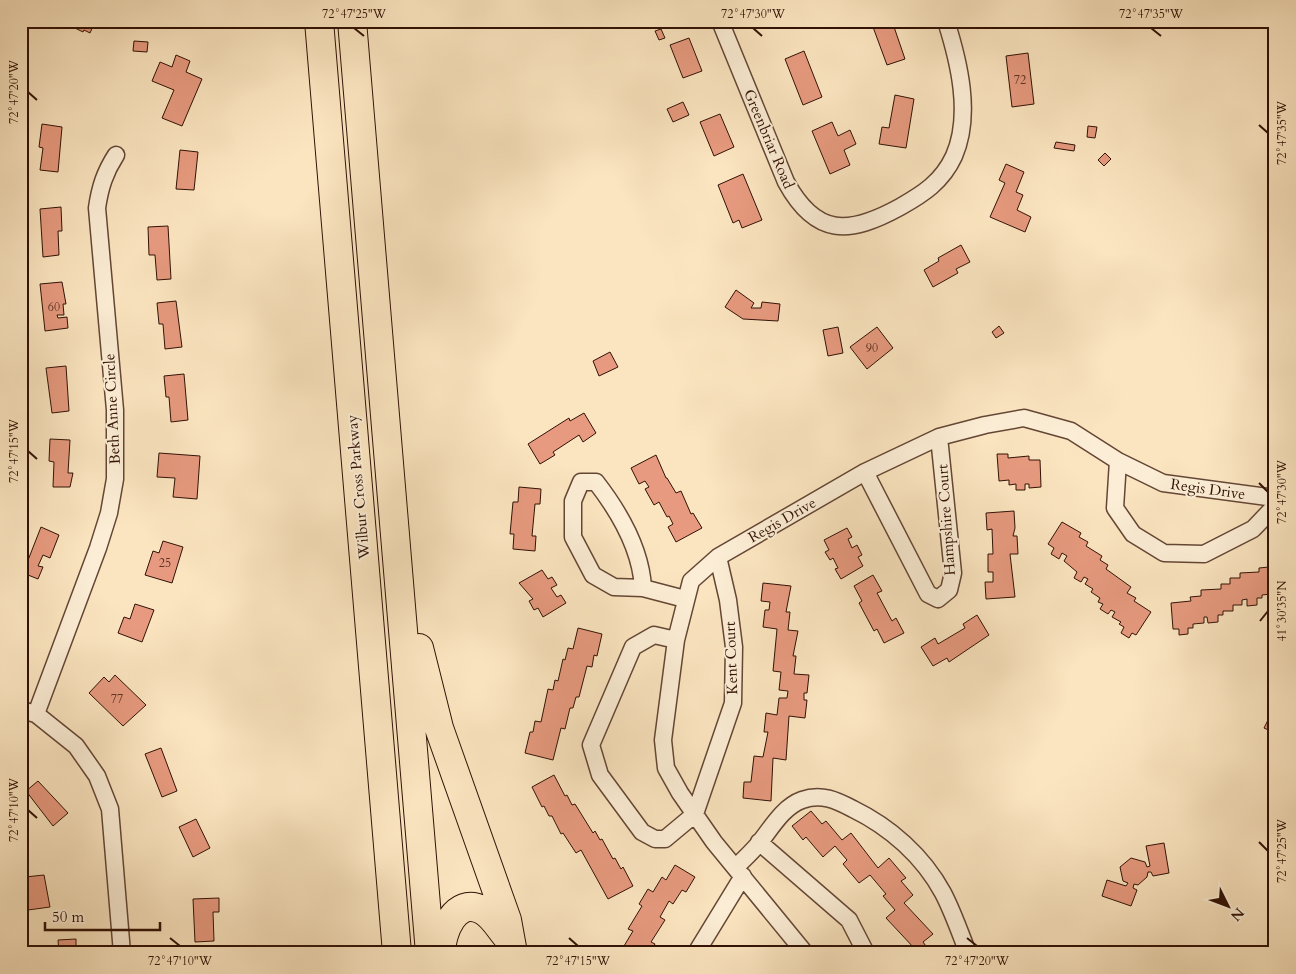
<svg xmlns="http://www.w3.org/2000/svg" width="1296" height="974" viewBox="0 0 1296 974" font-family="Cardo,serif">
  <rect width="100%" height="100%" fill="#fbe5c0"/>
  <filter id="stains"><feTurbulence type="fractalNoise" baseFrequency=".004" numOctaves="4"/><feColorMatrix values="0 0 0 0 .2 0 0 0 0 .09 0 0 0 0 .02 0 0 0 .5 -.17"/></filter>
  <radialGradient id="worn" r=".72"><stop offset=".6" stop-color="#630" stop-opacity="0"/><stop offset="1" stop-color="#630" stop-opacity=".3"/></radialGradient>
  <path fill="#e79a7f" stroke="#311105" d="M66,21H89L94,24L90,33L84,30L83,32L65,23Z
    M874,21H892L905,59L887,65L873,27L876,26Z
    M661,29L665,38L659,40L655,31Z
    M689,38L702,71L683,78L670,45Z
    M134,41L148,42L147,52L133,51Z
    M804,51L822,97L803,105L785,59Z
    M1028,53L1034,104L1012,107L1006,56Z
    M176,55L190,61L186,72L202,79L182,126L162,118L174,90L152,81L160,62L172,67Z
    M895,95L914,99L906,148L879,144L882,127L889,128Z
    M683,102L689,115L673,122L667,109Z
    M720,114L734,147L714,156L700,122Z
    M832,122L838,136L850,130L856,144L844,150L850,165L830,174L812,131Z
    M42,124L62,127L58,172L40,170L43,148L39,147Z
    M1088,126L1097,127L1095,138L1087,137Z
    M1056,142L1075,145L1074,151L1054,148Z
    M180,150L198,152L194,190L176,189Z
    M1105,153L1111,159L1104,166L1098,160Z
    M1006,164L1024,172L1016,192L1023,195L1017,210L1031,217L1025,232L990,217L1005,183L999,180Z
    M743,174L762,220L742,228L739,220L733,223L718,185Z
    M61,207L62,231H58L59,255L43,257L40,209Z
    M168,226L171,279L157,280L155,255H149L148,227Z
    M961,245L970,262L956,269L958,273L933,287L924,270L939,261L938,258Z
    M62,282L66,304H63L64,315H57L58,318L67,317L68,328L45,331L40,284Z
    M736,290L754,303L751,308H761L762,302L780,304L778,321L743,319L725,307Z
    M176,301L182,347L165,349L163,324H159L157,303Z
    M999,326L1004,333L996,338L992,332Z
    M838,327L843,353L828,356L823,330Z
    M877,327L893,348L867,369L850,347Z
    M610,352L618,367L599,376L593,361Z
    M66,366L69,411L52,413L46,368Z
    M184,374L188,420L171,422L169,397H166L164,376Z
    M584,413L596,433L583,442L579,435L553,452L555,455L540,464L528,444L569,418L570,421Z
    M50,439L70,440L68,473H73L70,487H53L54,462L49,461Z
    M159,453L200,456L197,499L173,497L175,478L157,477Z
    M997,454H1008V458L1029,456V460H1040L1041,487L1029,488V484H1025V490H1016V484L1009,485V480L999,481Z
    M656,455L666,478H667L676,493L681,491L691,514L693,513L702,528L676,542L668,527L673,524L669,516L667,517L659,502L654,505L645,489L649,487L645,481L639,484L631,468Z
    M519,487L541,489L540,504H535L532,536H536L535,551L513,549L514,534H510L513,502H518Z
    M1014,511L1015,528L1013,536H1017L1018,554H1010L1015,597L986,599L985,582H993V572H988V554H993L992,529L987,530L986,513Z
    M1062,522L1081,533L1079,537L1088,542L1086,546L1102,556L1100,560L1108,565L1106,569L1131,587L1127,593L1136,598L1134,601L1151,612L1136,635L1132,633L1129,638L1121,633L1124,627L1119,624L1121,622L1112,617L1115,612L1111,610L1108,614L1100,609L1103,604L1098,602L1100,598L1091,592L1093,589L1085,584L1088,579L1084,577L1081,582L1074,578L1077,572L1064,561L1067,556L1062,553L1059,559L1051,554L1054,548L1048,544Z
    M41,527L59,535L50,558L43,555L38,566L43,567L38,579L23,573Z
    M847,528L852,537L848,539L852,548L857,545L862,555L858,557L863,566L841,579L835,569L838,568L833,558L830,560L825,552L829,550L824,540Z
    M163,541L183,547L172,583L145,575L153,551L159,553Z
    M1268,562H1275V588L1271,589V594L1262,595V598H1257V605L1247,606V599L1242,600V605H1233V611H1223V615H1218V622L1208,623L1207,617H1204V623L1193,624V628H1188V634L1179,635V629H1173L1171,603L1191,601L1190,597L1201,596V590L1221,589V584H1230V578H1240V573L1259,572V568L1269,567Z
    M542,570L548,579L552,577L557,585L551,588L557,597L561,595L566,603L543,617L538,608L534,610L529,601L533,599L519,583Z
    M873,575L882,591L877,593L892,621L896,618L904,633L884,643L877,629L874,631L859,603L862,601L854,586Z
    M763,583L791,586L786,612H790L788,630L798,631L793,656H796L794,674L809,675L807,693H804V700H807L805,718L789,716L786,760L773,758L771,801L743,798L744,782H751L754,756L763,757L768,732H764L766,713L777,715L779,698H787L788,691L779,690L781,672L773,671L777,629L763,627L765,610H769L770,602L761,601Z
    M135,604L154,610L142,642L118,633L124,617L130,619Z
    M977,615L989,635L949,662L947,658L933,666L921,647L935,638L938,644L965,628L963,624Z
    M578,628L602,634L597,656L594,655L592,667L587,666L579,697H576L573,708H570L565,729L561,728L553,760L525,753L530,732H533L535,721L541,722L548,689L553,690L555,680L558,681L563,659L565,660L568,648L573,649Z
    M115,675L146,705L123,726L89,693L104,677L109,682Z
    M1272,712L1275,713V733L1264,728Z
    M161,748L177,791L162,797L145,754Z
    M554,775L565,796L567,795L572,805L575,804L593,833L595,831L600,840L602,839L613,859L615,858L621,869L623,867L633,886L608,899L581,850L576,853L563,833L561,834L552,816H549L544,806L542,807L532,787Z
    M38,781L68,813L53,826L26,791Z
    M811,811L822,824L826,821L842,840L851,833L878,868L889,858L906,878L901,881L913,895L904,903L933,934L923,942L931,953H910L915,949L886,918L895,910L883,896L886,894L870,875L859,883L843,864L847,860L835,846L823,857L806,837L803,840L792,826Z
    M196,819L210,848L193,857L179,827Z
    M1164,843L1169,873L1153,876L1151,872H1148L1147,877L1138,885L1134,884L1133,888L1137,890L1131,906L1102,896L1107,880L1126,886L1128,883L1123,881L1120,867L1131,858L1145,862L1147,867L1150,866L1146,846Z
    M675,865L695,877L686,892L682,890L673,904L669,901L660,917L665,920L651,942L655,944L650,953H623L626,947L624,946L633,931L628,929L642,906L639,904L648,889L653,892L662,877L666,880Z
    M44,875L50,907L28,910L25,877Z
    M219,898V912H213L214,941L195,942L193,899Z
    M76,939V953H59L58,940Z"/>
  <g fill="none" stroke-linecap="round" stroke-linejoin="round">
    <g stroke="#644634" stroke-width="19">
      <path id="street" d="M720,21L786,182C816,237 849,235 900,207C923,194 942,182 954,156C972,115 959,62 946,21
        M1118,461L1115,508L1133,534L1164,553L1204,554L1253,529L1275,506
        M865,472L928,594L938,599L949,590L953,573L939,437
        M643,588C641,549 620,513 596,482H581L573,501V537L593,575L614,587L643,588L685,599
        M676,640L654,635L633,647L591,745L600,775L642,832L655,839H665L695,814L733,703L734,647L728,600L718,557
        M21,710L36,714L76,746L97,776L110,809L122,953
        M36,714L98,548L109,513L115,479V410L97,208C100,187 105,172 116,155
        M759,842L849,920L866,953
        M736,867C744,859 753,851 760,842C772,827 783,807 802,800C821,793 836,800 853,809C890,827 923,856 943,893C953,912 960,933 968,953
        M696,953L743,876
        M805,953L714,842L680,793L666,768L663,740L676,640L691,581L718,557L865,472L939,437L985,425L1024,418L1071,431L1118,461L1163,483L1275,498"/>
    </g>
    <g stroke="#311105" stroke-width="30">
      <path id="highway" d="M319,21L397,953
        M352,21L430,953
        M419,648L439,728L507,920L513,953
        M441,953C441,933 455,896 482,910C494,916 500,930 509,939"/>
    </g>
    <use href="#street" stroke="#fceed6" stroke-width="16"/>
    <use href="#highway" stroke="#fbe5c0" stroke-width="28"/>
  </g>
  <path fill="none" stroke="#311105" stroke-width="2" d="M354,28L364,36M753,28L762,36M1151,28L1161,36M28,92L37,100M1259,125L1268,133M28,451L37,459M1259,483L1268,492M1260,621L1268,611M28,810L37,818M1259,842L1268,851M170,938L180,946M569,938L578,946M967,938L977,946"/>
  <g text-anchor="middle" stroke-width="4" stroke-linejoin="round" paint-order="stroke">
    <g font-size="12" fill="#5e3324">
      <text x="1020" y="84">72</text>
      <text x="54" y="311">60</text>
      <text x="872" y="352">90</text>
      <text x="165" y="567">25</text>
      <text x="117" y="703">77</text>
    </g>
    <g font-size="15" fill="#311105" stroke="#fceed6">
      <text transform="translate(769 139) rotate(67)" y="5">Greenbriar Road</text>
      <text transform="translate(112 409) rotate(-93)" y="5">Beth Anne Circle</text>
      <text transform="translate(358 487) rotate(-95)" y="5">Wilbur Cross Parkway</text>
      <text transform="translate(1208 489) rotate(8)" y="5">Regis Drive</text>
      <text transform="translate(782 520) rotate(-30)" y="5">Regis Drive</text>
      <text transform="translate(946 520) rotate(-94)" y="5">Hampshire Court</text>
      <text transform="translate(731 658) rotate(-92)" y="5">Kent Court</text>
    </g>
  </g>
  <rect width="1296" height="974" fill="none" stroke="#fbe5c0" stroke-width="55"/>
  <g transform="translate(1228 906) rotate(132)" stroke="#fceed6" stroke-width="4" paint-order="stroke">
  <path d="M0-4L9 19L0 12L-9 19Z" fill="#311105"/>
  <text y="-8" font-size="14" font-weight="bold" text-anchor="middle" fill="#311105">N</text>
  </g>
  <path d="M45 922v8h115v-8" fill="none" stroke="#311105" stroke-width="2.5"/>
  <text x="52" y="922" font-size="15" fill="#311105" stroke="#fceed6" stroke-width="4" paint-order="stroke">50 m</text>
  <rect x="28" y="28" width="1240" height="918" fill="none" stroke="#311105" stroke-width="2"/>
  <g font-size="12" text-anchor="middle" fill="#311105">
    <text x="354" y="18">72°47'25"W</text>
    <text x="753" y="18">72°47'30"W</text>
    <text x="1151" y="18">72°47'35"W</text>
    <text transform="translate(14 92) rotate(-90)" y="4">72°47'20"W</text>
    <text transform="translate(1282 133) rotate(-90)" y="4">72°47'35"W</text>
    <text transform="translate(14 451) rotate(-90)" y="4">72°47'15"W</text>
    <text transform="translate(1282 492) rotate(-90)" y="4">72°47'30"W</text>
    <text transform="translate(1282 611) rotate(-90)" y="4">41°30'35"N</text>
    <text transform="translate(14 810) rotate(-90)" y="4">72°47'10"W</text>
    <text transform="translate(1282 851) rotate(-90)" y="4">72°47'25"W</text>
    <text x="180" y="965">72°47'10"W</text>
    <text x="578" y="965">72°47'15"W</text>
    <text x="977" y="965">72°47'20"W</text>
  </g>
  <rect width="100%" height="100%" filter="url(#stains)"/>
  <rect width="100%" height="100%" fill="url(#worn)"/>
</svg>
